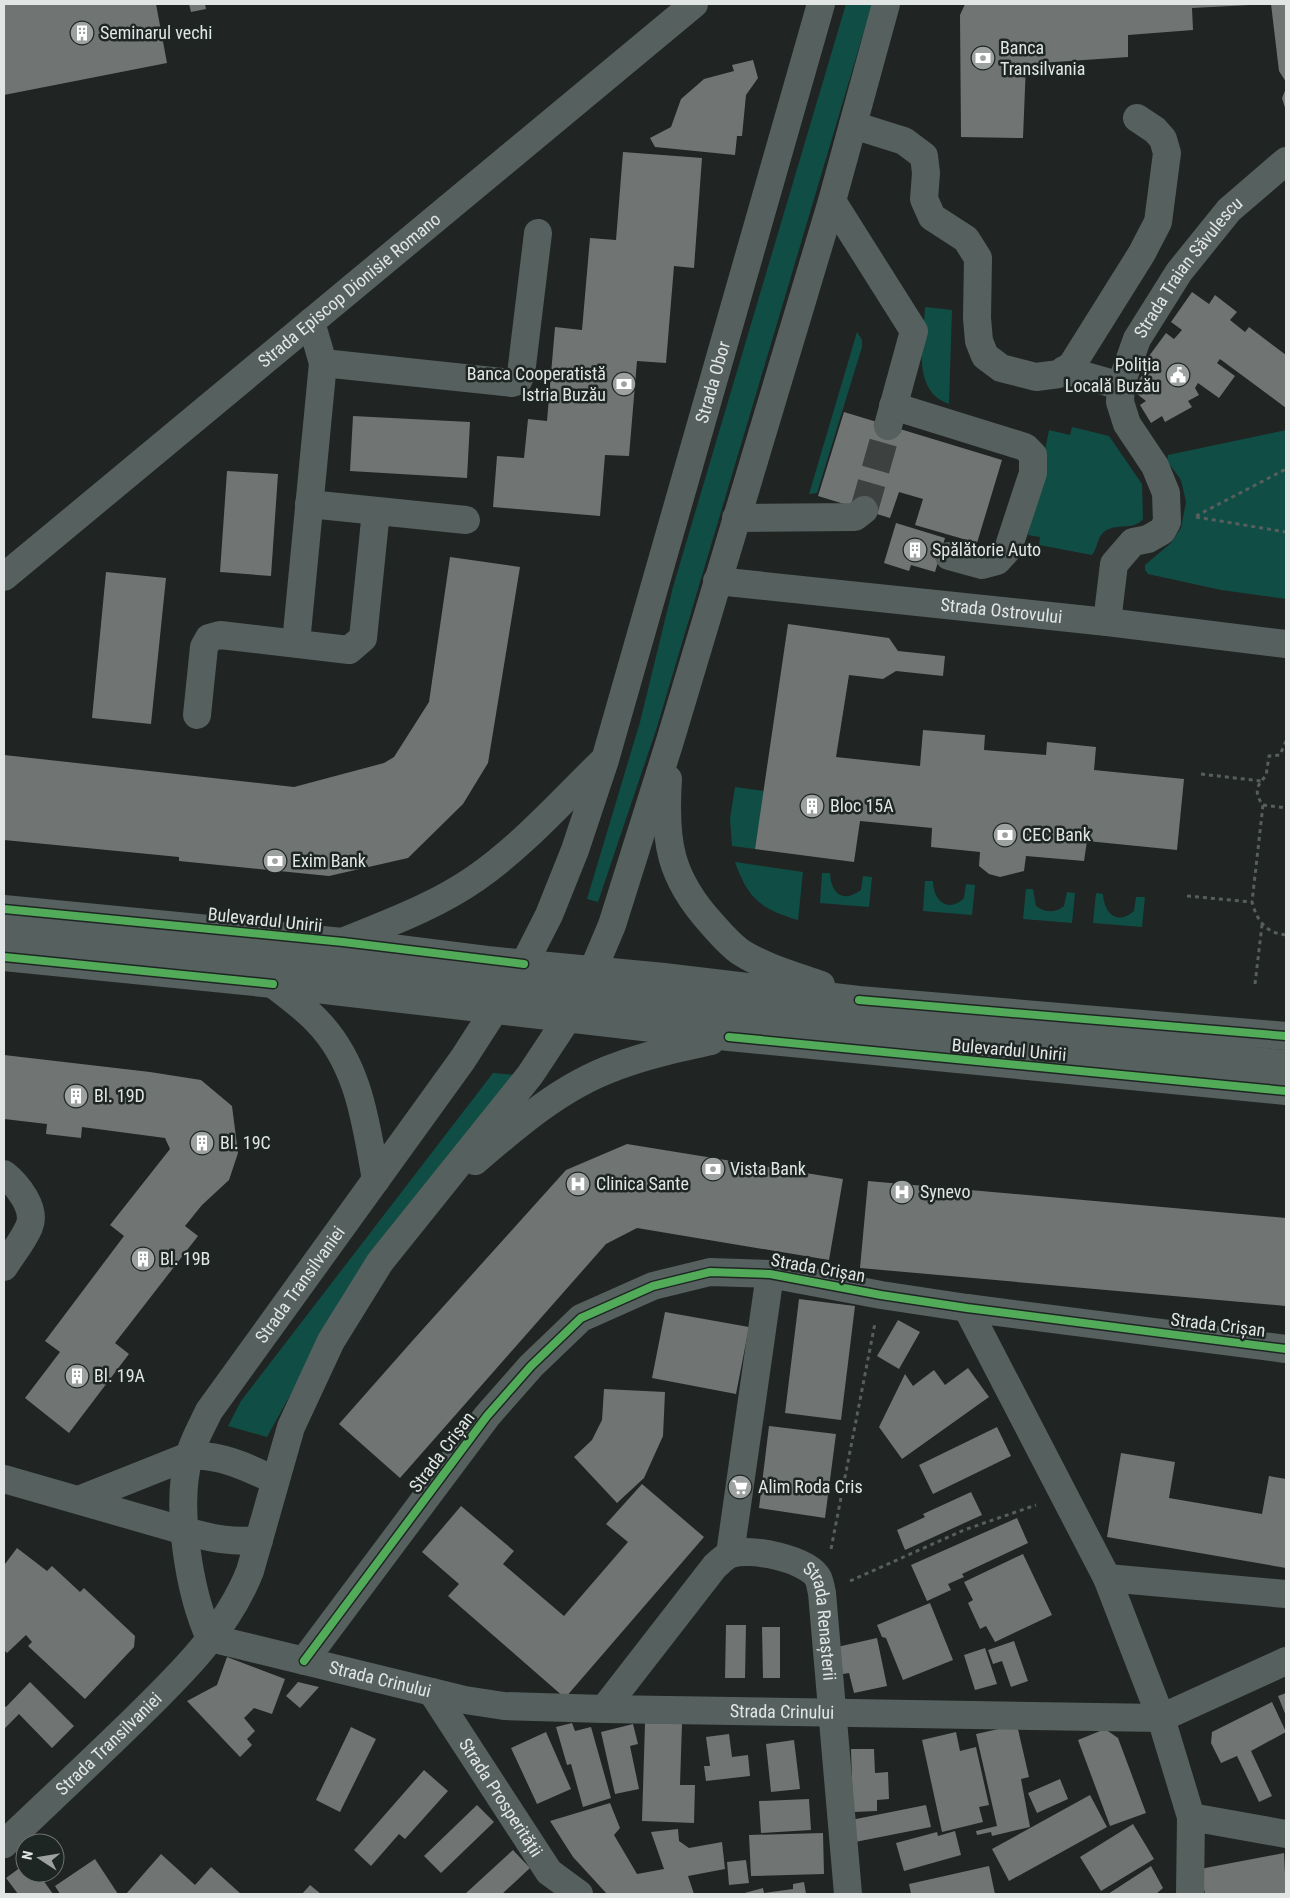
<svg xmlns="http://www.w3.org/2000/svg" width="1290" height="1898" viewBox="0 0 1290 1898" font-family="'Roboto Condensed',sans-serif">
  <rect width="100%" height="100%" fill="#202423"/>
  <path fill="#104e45" d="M846,4H872L657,727L598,902L587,899L640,722L673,587Z
    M925,307L952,310L949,404C910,391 924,339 925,307Z
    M857,332L862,340V347L817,493L809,494Z
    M1072,427L1109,436L1142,484L1143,519C1134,530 1120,524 1109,529C1096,534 1099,547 1092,555L1039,545L1040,537L1028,535L1049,430L1070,435Z
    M1286,430V599L1221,590L1148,574L1145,570V565L1171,543L1181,528L1186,502L1181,480L1167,461L1168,455Z
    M735,787L764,791L755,849L732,846L730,819Z
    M735,862L803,872L798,920C761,909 748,899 735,862Z
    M822,873H830C831,893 842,904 861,890L863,876L872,877L869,907L820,903Z
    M925,881H933C933,900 948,914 964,898L966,884L975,885L972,915L923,911Z
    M1026,889H1033L1036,906C1045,913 1056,913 1064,906L1067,892L1075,893L1072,923L1023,919Z
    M1096,893L1103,894C1104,913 1117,926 1134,911L1136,897H1145L1142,927L1093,923Z
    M493,1073L515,1075L310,1359L267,1437L228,1426L241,1401Z"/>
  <path fill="#707473" d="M4,4H156L167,63L4,95Z
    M189,4H205L206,9L191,12Z
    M965,4H1250V5L1192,8L1193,30L1128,35V57L1026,64L1023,138L961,137L960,15Z
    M1271,4H1286V82L1279,71Z
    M753,60L758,78L746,95L742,136H737L735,155L655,147L650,138L671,127L681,99L704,79L734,71L732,65Z
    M1286,88V111L1282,98Z
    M623,152L702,158L694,268L674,266L666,363L637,361L629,456L605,455L600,516L493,507L497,456L524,458L528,419L547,421L555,327L582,330L590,238L616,240Z
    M1192,292L1209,304L1215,295L1237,312L1230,320L1245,332L1249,327L1286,355V408L1220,359L1217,363L1235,376L1219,398L1198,383L1195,388L1199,395L1188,401L1192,407L1165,422L1162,416L1151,423L1140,405L1146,401L1132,390L1143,374L1138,371L1166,333L1174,339L1182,330L1171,322Z
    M844,412L1002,460L977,543L915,525L923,499L899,492L890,518L818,496Z
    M353,416L470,422L467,478L350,471Z
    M227,471L278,474L271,576L220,572Z
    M896,523L945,538L935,572L911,565L909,571L884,563Z
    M450,557L520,567L488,763L463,804L408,858L329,876L179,861V857L4,840V755L294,787L384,763L394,757L429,702Z
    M106,572L166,578L151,724L92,718Z
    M788,624L889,638L898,651L945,656L943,676L896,671L883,679L849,675L836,757L920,766L923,730L985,735L984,750L1046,755L1047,742L1096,747L1094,770L1184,779L1177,850L1087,841L1084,861L1026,856L1024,871L1000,877L989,874L979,866L980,852L931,847L932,828L860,821L854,862L755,849Z
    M4,1055L150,1072L201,1080L232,1106L238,1153L229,1180L202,1205L185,1226L198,1236L115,1343L129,1354L69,1433L25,1398L60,1352L45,1341L124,1236L110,1225L170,1149L165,1138L82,1127L81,1138L46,1134L47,1124L4,1119Z
    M627,1144L843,1179L829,1260L637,1228L606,1244L400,1478L339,1424L414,1339L566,1170Z
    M868,1181L1286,1218V1306L860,1268Z
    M799,1299L855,1306L841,1420L785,1413Z
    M665,1312L749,1327L736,1394L652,1378Z
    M898,1320L920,1332L899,1369L877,1356Z
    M968,1368L989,1397L902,1459L879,1427L905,1374L913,1386L934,1370L945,1385Z
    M604,1389L665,1392L663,1436L644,1478L617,1503L574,1457L592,1440L602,1420Z
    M769,1426L836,1434L825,1518L759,1508Z
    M997,1427L1011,1456L933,1494L919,1465Z
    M1121,1453L1175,1462L1169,1498L1262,1514L1269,1476L1286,1479V1568L1107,1537Z
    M642,1484L704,1537L565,1698L448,1596L459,1584L422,1552L461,1506L514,1551L503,1564L564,1616L628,1542L606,1524Z
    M971,1492L982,1515L905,1550L897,1530L925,1517L923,1514Z
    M1017,1518L1028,1543L962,1574L964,1577L948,1584L951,1590L927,1601L911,1565Z
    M17,1548L47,1571L52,1566L80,1592L84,1588L135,1636L134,1647L85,1699L28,1646L32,1642L26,1635L7,1653L4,1650V1563L5,1564Z
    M1023,1554L1052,1615L995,1642L986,1626L980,1629L968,1603L973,1600L964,1582Z
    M930,1603L953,1660L903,1680L886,1638L882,1637L877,1625Z
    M726,1625H746L745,1678H725Z
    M762,1627H780V1678H763Z
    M877,1638L887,1686L854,1693L849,1673L843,1674L837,1647Z
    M1014,1641L1028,1681L1011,1687L1002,1661L993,1664L988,1650Z
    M985,1648L997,1684L975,1690L964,1655Z
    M227,1657L285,1679L272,1714L254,1708L244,1718L255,1731L247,1739L252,1745L240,1757L187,1701L217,1685Z
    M30,1682L74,1726L52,1748L19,1714L4,1729V1705L6,1707Z
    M298,1682L319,1687L300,1708L286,1696Z
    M1286,1693V1716L1278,1696Z
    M1272,1702L1286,1732L1251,1751L1272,1796L1259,1802L1237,1756L1221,1763L1211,1743L1212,1732Z
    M572,1723L575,1731L591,1727L611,1798L583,1807L571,1764L567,1765L556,1727Z
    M645,1723L682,1724L680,1785H695L694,1823L642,1821Z
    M633,1724L638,1744L630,1746L639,1789L615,1794L601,1732Z
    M1017,1725L1029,1777L1021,1779L1030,1827L992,1836L991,1832L977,1835L976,1831L997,1826L976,1734Z
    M351,1727L376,1739L340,1812L316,1800Z
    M1105,1729L1118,1738L1146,1813L1110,1826L1078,1740Z
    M546,1732L571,1789L537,1804L511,1748Z
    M956,1732L960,1751L976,1747L989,1805L979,1807L983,1822L942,1832L922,1740Z
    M729,1734L732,1757L748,1755L750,1776L706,1781L704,1766H710L706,1737Z
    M794,1740L800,1789L771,1792L766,1744Z
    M851,1749H874L875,1773L888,1772L889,1799L877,1800V1811L853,1812Z
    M424,1770L448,1791L405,1839L399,1834L371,1866L354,1850Z
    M1060,1779L1068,1799L1037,1813L1028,1793Z
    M1090,1795L1107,1827L1009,1881L992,1849Z
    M809,1799L811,1830L761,1833L759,1801Z
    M610,1803L620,1828L614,1835L637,1874L664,1869L651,1832L678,1829L679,1841L689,1848L722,1842L725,1869L688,1876L694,1894H607L573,1857L550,1821Z
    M477,1805L494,1822L441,1873L424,1856Z
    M926,1805L931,1827L855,1842L851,1820Z
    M1133,1824L1154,1859L1101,1891L1080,1857Z
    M955,1831L961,1855L904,1871L896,1843L937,1832L938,1836Z
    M823,1833L824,1874L751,1876L749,1835Z
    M513,1850L530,1868L502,1894H465Z
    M1284,1853L1286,1894H1205L1200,1869Z
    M161,1854L195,1885L211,1867L241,1894H126Z
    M95,1859L118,1894H60L55,1886Z
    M746,1860L749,1883L729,1885L727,1862Z
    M25,1864V1873H38L53,1894H18L6,1878Z
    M989,1866L995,1894H911L909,1884Z
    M1151,1866L1163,1888L1156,1894H1108Z
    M804,1882L806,1894H741L763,1888L764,1893L793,1889V1884Z
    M310,1885L321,1894H302Z"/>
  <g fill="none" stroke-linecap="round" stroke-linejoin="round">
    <path stroke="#3d4140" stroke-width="28" stroke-dasharray="28 14" stroke-linecap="butt" d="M864,510L888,426"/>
    <path stroke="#575f5d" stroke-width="3" stroke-dasharray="4 4" stroke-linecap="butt" d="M1196,516L1286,469
      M1196,517L1286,532
      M1286,741L1280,755L1269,756L1266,776C1256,785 1254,794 1263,805L1252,902C1257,921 1266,933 1286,935
      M1201,774L1261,781
      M1263,805L1286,808
      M1187,896L1252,902
      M1255,984L1262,925
      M831,1549L875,1323
      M850,1581L964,1530L1036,1505"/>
    <g stroke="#56605e" stroke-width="28">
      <path d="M853,125L904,141L924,156L926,173L924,199L932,217L966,239L978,258L977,318L979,341L985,356L1001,368L1036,377L1059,374L1072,365L1142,253L1158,222L1167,153L1163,139L1155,130L1137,118"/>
      <path d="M832,201L914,331L888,426"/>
      <path d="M323,363L512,383L518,381L521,374L538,233"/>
      <path d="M1064,370L1121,386"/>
      <path d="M893,406L1025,447L1033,455V473L1008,549L997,561L982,565L949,556"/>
      <path d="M309,504L466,520"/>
      <path d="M736,518L855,517L864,510"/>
      <path id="s1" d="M4,577L694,4"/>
      <path id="s2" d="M717,581L1107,622L1286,644"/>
      <path id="s3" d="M1107,622L1114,564L1133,542L1148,539L1162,531L1167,522L1166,493L1155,466L1127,424L1120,402L1121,384L1137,339L1179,272L1229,210L1286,161"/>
      <path d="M296,643L323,363L311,322"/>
      <path d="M197,715L204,647L209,638L220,635L349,650L363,638L376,511"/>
      <path d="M4,931L474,982L638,1002L1286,1064"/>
      <path d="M4,1174C17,1184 37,1209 29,1227C23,1241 12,1254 4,1267"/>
      <path d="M967,1308L1107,1578L1161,1718L1191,1817L1286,1834"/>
      <path d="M4,1479L185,1531"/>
      <path d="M81,1499L189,1456"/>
      <path d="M730,1554L770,1274"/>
      <path d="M1107,1578L1286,1594"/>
      <path id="s4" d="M210,1638L465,1700L504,1706L604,1709L1161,1718L1286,1661"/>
      <path d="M304,1661L487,1416L531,1366L581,1318L653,1286L710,1272L770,1274L881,1295L967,1308L1286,1349"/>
      <path id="s5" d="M432,1692L549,1872L579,1894"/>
      <path id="s6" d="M604,1709L715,1566C720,1562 725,1556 731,1554C750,1547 808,1559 818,1578C820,1582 821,1589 822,1593L848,1894"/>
      <path d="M1190,1894L1191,1817"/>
    </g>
    <g stroke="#56605e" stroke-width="28">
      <path d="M668,779C664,841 669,877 712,924C721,934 731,946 742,953C764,967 796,976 821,985"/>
      <path d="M4,909L343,942L487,960L664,977L859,1000L1286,1036"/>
      <path d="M345,941C389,923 436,906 476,878C523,845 561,802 602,762"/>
      <path d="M4,957L273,984L729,1037L1286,1091"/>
      <path d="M273,984C288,996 304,1007 317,1021C359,1064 366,1123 376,1180"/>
      <path d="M475,1161C517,1125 562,1086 615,1067C646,1055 679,1048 711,1041"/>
      <path d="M189,1456C220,1454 247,1467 274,1480"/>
      <path d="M185,1531C210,1538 233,1543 259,1540"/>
      <path id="s7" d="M210,1638C189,1593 175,1505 189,1457C193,1441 202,1426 209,1411L463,1059L524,964L549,915L575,850L605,760L821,4"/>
      <path id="s8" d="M4,1844C47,1803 91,1762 134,1720C178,1677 227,1630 250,1571L291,1427L331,1341L380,1262L530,1075L567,1019L593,970L612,925L670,741L832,201L886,4"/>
    </g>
    <g stroke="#1e2624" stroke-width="11">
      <path id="cycleway" d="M4,909L343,942L524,964
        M4,957L273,984
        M859,1000L1286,1036
        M729,1037L1286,1091
        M304,1661L487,1416L531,1366L581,1318L653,1286L710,1272L770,1274L881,1295L967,1308L1286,1349"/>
    </g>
    <use href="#cycleway" stroke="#51ab58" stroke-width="8"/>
  </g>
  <defs>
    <g id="building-disc" transform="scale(1.25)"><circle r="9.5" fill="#9da2a1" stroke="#1e2624"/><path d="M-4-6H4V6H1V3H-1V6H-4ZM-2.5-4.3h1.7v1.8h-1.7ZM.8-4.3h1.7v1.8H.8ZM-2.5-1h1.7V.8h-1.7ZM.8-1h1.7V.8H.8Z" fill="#fff"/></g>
    <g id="bank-disc" transform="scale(1.25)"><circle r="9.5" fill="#9da2a1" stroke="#1e2624"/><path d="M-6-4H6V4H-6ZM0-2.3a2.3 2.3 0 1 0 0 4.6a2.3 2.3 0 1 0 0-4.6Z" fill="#fff"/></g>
    <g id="civic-disc" transform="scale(1.25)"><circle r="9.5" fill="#9da2a1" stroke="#1e2624"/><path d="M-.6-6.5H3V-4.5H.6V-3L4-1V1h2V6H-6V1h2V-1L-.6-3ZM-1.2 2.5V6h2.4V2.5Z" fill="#fff"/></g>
    <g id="hospital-disc" transform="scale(1.25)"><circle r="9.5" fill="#9da2a1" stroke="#1e2624"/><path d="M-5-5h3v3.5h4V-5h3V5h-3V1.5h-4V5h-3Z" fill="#fff"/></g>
    <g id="supermarket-disc" transform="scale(1.25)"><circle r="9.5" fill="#9da2a1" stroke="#1e2624"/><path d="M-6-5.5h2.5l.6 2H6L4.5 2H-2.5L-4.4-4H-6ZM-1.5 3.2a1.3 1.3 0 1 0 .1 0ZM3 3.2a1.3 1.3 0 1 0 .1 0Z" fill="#fff"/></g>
  </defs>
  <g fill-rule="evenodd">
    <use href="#building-disc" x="82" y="33"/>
    <use href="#bank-disc" x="983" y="58"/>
    <use href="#civic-disc" x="1178" y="375"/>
    <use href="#bank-disc" x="624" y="384"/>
    <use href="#building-disc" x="915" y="550"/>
    <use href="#building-disc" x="812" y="806"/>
    <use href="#bank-disc" x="1005" y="835"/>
    <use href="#bank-disc" x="275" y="861"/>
    <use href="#building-disc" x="76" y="1096"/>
    <use href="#building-disc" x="202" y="1143"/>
    <use href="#bank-disc" x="713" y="1169"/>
    <use href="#hospital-disc" x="578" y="1184"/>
    <use href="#hospital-disc" x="902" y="1192"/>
    <use href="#building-disc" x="143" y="1259"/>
    <use href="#building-disc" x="77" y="1376"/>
    <use href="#supermarket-disc" x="740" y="1487"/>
  </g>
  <g text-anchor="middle" stroke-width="5" stroke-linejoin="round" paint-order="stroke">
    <g font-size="18" fill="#e1e6e5" stroke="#1e2624" text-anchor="start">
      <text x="100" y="39">Seminarul vechi</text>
      <text x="1000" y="54">Banca<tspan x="1000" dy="21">Transilvania</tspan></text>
      <text x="1160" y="371" text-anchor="end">Poliția<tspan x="1160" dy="21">Locală Buzău</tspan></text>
      <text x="606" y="380" text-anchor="end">Banca Cooperatistă<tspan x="606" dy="21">Istria Buzău</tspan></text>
      <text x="932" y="556">Spălătorie Auto</text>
      <text x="830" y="812">Bloc 15A</text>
      <text x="1022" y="841">CEC Bank</text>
      <text x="292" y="867">Exim Bank</text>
      <text x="94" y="1102">Bl. 19D</text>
      <text x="220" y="1149">Bl. 19C</text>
      <text x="730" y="1175">Vista Bank</text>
      <text x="596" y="1190">Clinica Sante</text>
      <text x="920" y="1198">Synevo</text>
      <text x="160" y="1265">Bl. 19B</text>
      <text x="94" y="1382">Bl. 19A</text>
      <text x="758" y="1493">Alim Roda Cris</text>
    </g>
    <g font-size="18" fill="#e1e6e5" stroke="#1e2624">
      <text dy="6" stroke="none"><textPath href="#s3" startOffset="415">Strada Traian Săvulescu</textPath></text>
      <text dy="6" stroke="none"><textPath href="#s1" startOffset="449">Strada Episcop Dionisie Romano</textPath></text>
      <text dy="6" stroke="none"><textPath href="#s7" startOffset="1395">Strada Obor</textPath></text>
      <text dy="6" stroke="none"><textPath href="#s2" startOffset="286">Strada Ostrovului</textPath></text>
      <text transform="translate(265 920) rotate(6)" y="6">Bulevardul Unirii</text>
      <text transform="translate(1009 1050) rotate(5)" y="6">Bulevardul Unirii</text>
      <text transform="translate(818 1268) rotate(10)" y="6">Strada Crișan</text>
      <text dy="6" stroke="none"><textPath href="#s7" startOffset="391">Strada Transilvaniei</textPath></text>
      <text transform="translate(1218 1325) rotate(7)" y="6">Strada Crișan</text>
      <text transform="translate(442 1452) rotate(-53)" y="6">Strada Crișan</text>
      <text dy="6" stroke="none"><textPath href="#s6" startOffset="338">Strada Renașterii</textPath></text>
      <text dy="6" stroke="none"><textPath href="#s4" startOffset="175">Strada Crinului</textPath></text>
      <text dy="6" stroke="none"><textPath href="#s4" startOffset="580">Strada Crinului</textPath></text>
      <text dy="6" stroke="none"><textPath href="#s8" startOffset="145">Strada Transilvaniei</textPath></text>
      <text dy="6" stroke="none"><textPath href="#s5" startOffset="126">Strada Prosperității</textPath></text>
    </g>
  </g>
  <rect width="1290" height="1898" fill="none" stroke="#e1e6e5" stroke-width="10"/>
  <g transform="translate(40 1858) rotate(282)"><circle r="24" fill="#1e2624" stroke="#6c7371"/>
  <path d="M0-4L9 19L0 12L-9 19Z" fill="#9da2a1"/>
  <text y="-8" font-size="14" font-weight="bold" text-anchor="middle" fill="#e1e6e5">N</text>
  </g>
</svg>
